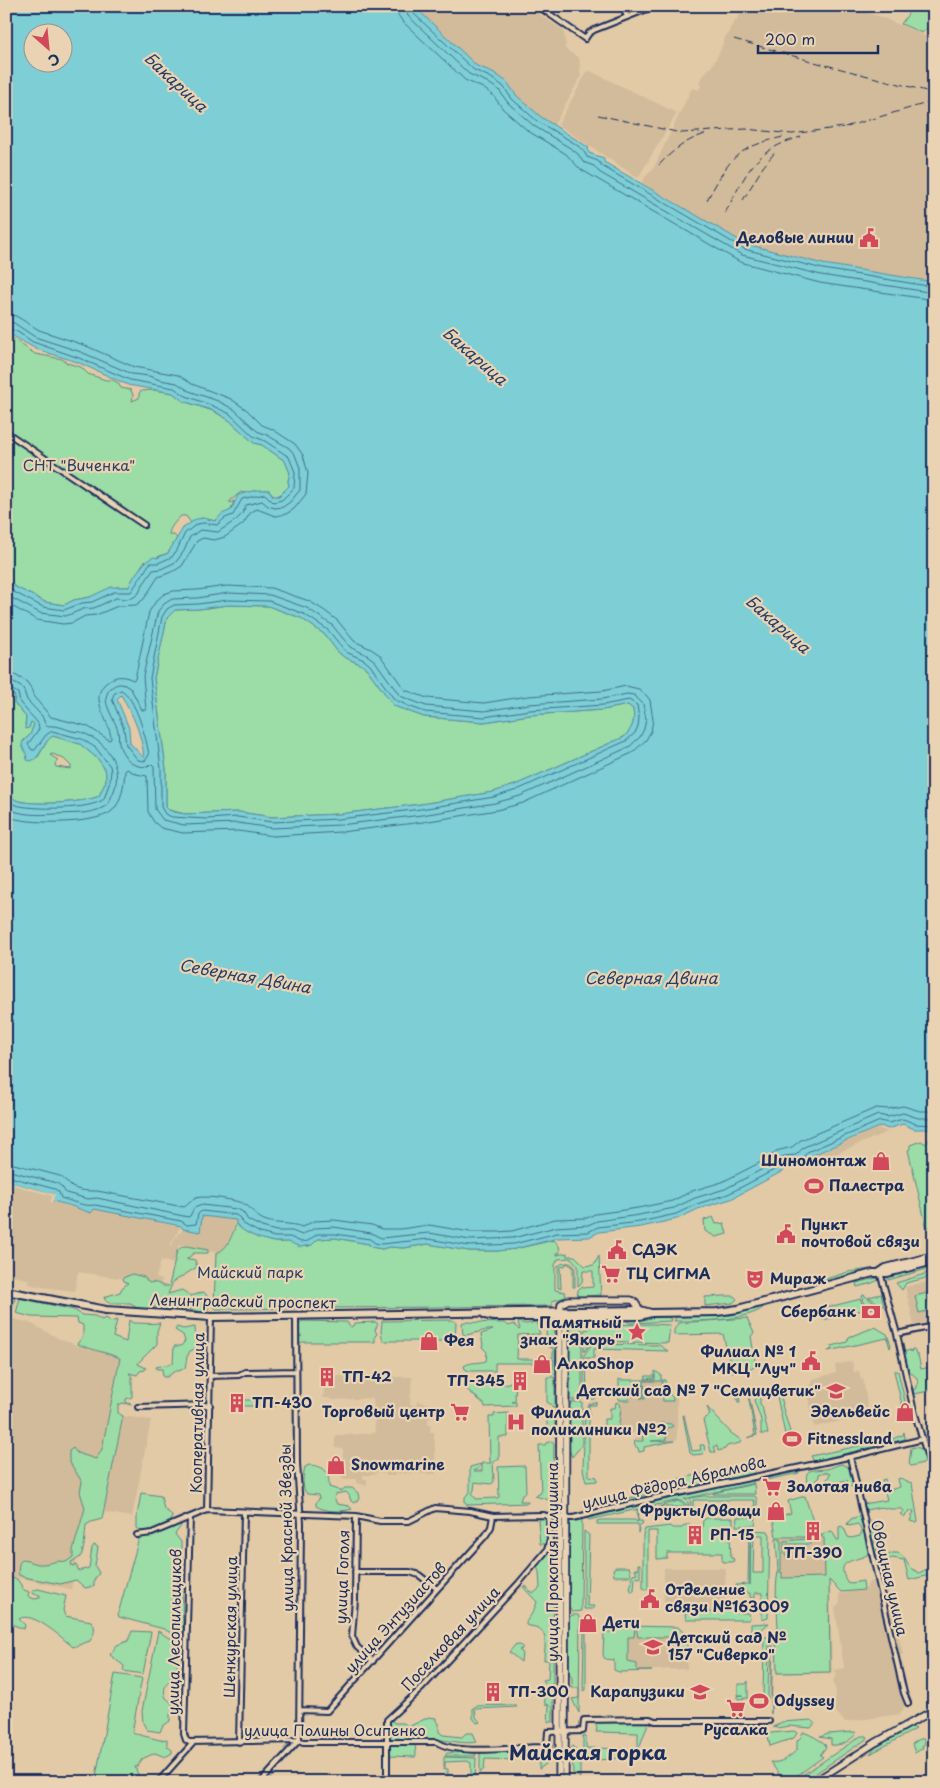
<svg xmlns="http://www.w3.org/2000/svg" width="940" height="1788" viewBox="0 0 940 1788" font-family="'Playpen Sans',sans-serif">
  <rect width="100%" height="100%" fill="#e2caa6"/>
  <filter id="ink" filterUnits="userSpaceOnUse"><feTurbulence type="fractalNoise" baseFrequency=".02" numOctaves="2"/><feDisplacementMap in="SourceGraphic" scale="10" xChannelSelector="R" yChannelSelector="G"/><feConvolveMatrix kernelMatrix="1 2 1 2 8 2 1 2 1" color-interpolation-filters="sRGB"/></filter>
  <g filter="url(#ink)">
    <path fill="#d1bb9a" d="M414,6H527L563,30L566,45L564,48L579,58L581,76L554,125L541,117L516,95L507,82L493,72L477,66Z
      M738,6H840L879,16L934,40V282L823,264L755,247L754,249L642,183L645,177L653,169L692,88L699,90L701,86L699,82L702,76L712,66L721,49L726,35H728L730,28L742,12Z
      M588,70L677,113L638,178L558,125Z
      M878,1128L887,1132L812,1164L809,1158Z
      M6,1181L55,1194L53,1202L91,1213L94,1209L180,1227L170,1246L172,1245L178,1233H180L183,1229L196,1231L202,1216L236,1220L228,1244L220,1252H214L179,1245L174,1264L161,1260L156,1278L162,1280L161,1284L78,1272L75,1291L41,1287L29,1284L30,1280L6,1274Z
      M934,1280V1321L914,1325L905,1287Z
      M6,1317L30,1323L60,1339L90,1350L106,1352L120,1358L102,1449L97,1459L71,1589L6,1575Z
      M852,1361L854,1372L859,1371L861,1380L863,1379L869,1415L814,1427L806,1387L811,1386L812,1379L836,1373L835,1365Z
      M331,1376L412,1377L410,1405H417V1401L434,1405L428,1413L430,1418H428V1425H431L430,1432H434L436,1474L395,1473V1476H386L385,1473L376,1472L375,1475H363V1479H367V1486L357,1483V1479H342L343,1449L335,1448V1436L375,1433L373,1398L332,1400L330,1398H323L325,1385L330,1380Z
      M658,1379L665,1380L666,1391L672,1397H677V1440H635V1433L618,1432L619,1380Z
      M123,1416L151,1420L132,1517L103,1512Z
      M776,1532L829,1535L832,1673L776,1674L775,1632H778V1580Z
      M664,1568H726L724,1606L722,1612L685,1613L684,1605L664,1604Z
      M881,1578L887,1588L903,1654L900,1655L903,1666L895,1667L902,1694L906,1704L900,1714L845,1722L835,1711V1701L836,1692L833,1681L836,1675L835,1670L844,1668L835,1608L840,1602L839,1594L863,1590L866,1589L868,1583Z
      M626,1626L678,1627L687,1636V1669L618,1671V1634Z"/>
    <path fill="#9cdca6" stroke="#5c8682" fill-rule="evenodd" d="M910,6H920L934,17L933,23L922,33L901,24L908,14Z
      M6,336L12,338L35,354L62,359L67,363L81,367L88,374L106,380H113L118,383L121,388L131,390L133,395L132,401L139,398V393L141,391L154,390L173,393L183,401L213,411L229,420L254,443L262,445L285,461L290,473L288,481L289,486L283,493L275,497L269,490C259,489 248,495 241,492L230,501V503L234,501L231,510L215,521L202,518L191,523L186,516H181C176,521 169,528 169,535H174L177,538L168,553L144,562L131,582L130,587H117L90,597L74,600L64,605L45,602L6,582Z
      M228,605L268,606L301,618L324,634L338,652L344,657L362,665L367,669L394,706L424,717L484,722L530,715L603,710L628,705L633,709C635,721 633,728 624,737L515,785L493,792L421,804L339,814L272,817L239,812L185,814L169,810L166,807V769L154,678L167,618L175,610L199,609Z
      M6,690L15,696L14,703L26,717L25,725L29,728L31,721L34,724L30,735L23,741V747L27,752V758L38,757L49,738L53,736L80,744L98,759L105,769L106,773V781L99,796C86,803 29,806 16,800C12,798 9,794 6,792ZM53,754L64,759L71,766V769L56,767L55,764L58,760L50,755Z
      M934,1138V1243V1235L931,1231L933,1226L931,1225L927,1229L908,1150L910,1149V1145L921,1141L926,1144L929,1139Z
      M713,1217L716,1224L724,1223L727,1234L716,1237L705,1231L704,1220Z
      M236,1224C245,1234 261,1239 274,1242C280,1243 285,1241 290,1242C296,1244 302,1248 309,1246C312,1245 315,1242 318,1239L335,1238L369,1244L371,1247L382,1249L389,1247L404,1248L429,1244L469,1251H497L515,1249L554,1240L559,1246L560,1253H557V1255L567,1253V1256H575L585,1266L594,1265L599,1256L601,1296L599,1295L577,1297L578,1290L582,1286V1288L593,1287V1271H583L582,1282L578,1286V1266L571,1258L558,1259L555,1265V1290L565,1292L566,1297L552,1301V1306L216,1309L214,1307L216,1253C228,1250 232,1235 236,1224Z
      M186,1246L208,1250V1253H194L187,1259V1260L191,1259L195,1260L197,1267L173,1282L168,1294L182,1290L191,1296L204,1292C208,1296 211,1303 208,1309L201,1312L190,1309L176,1312L156,1307L143,1309L135,1307L131,1303H109L105,1300L104,1297L120,1292L122,1288L128,1283L124,1281L123,1278L132,1274L144,1277L149,1283C157,1280 161,1288 169,1286L177,1251L182,1247Z
      M563,1263H570L575,1267V1287H573V1267L567,1263L565,1266L560,1267L561,1288H558V1266Z
      M934,1265V1267L888,1280V1277Z
      M870,1269V1271L824,1282L822,1278L826,1279L848,1272Z
      M934,1271V1276L906,1283L902,1290L896,1283Z
      M876,1278L879,1280L872,1283L857,1287L856,1283Z
      M927,1293L931,1310L919,1313L915,1296Z
      M881,1294L884,1306H882L869,1297Z
      M864,1295L877,1305L874,1308L865,1310L862,1296Z
      M723,1296H734L737,1299L733,1303L705,1306V1297Z
      M6,1297L15,1298L11,1315L6,1314Z
      M20,1298L74,1310L82,1315L95,1316L102,1320L105,1318L108,1319L110,1322L117,1320L113,1337L126,1342L129,1320L133,1323C142,1323 150,1324 160,1323L157,1331V1344L139,1362L138,1364L146,1368L145,1370L140,1371L137,1375L129,1373L132,1377V1397L126,1399V1402L132,1405L123,1403L118,1405V1413L123,1416L102,1519L91,1522L86,1525C85,1532 85,1554 79,1558C76,1560 73,1561 71,1562L72,1566L76,1565L79,1571L89,1568L92,1548L94,1545L98,1547L95,1566L99,1573L94,1580V1586L85,1588L76,1580L60,1584L24,1577L19,1575C18,1571 18,1562 22,1560C28,1560 33,1563 38,1564C50,1565 56,1559 66,1562L73,1557V1550L85,1508L80,1492L82,1482L69,1461V1451L73,1448L77,1453L96,1459L102,1449L120,1358C106,1352 91,1350 77,1344L83,1336V1325L78,1323L77,1318L31,1317L16,1313Z
      M861,1299L863,1310L823,1320L820,1309Z
      M765,1306C748,1322 696,1321 674,1321L676,1317L732,1315Z
      M665,1317L670,1318L671,1321L630,1323L623,1319Z
      M747,1318L754,1333L751,1336L756,1367L732,1372L723,1334L674,1335V1330L678,1323Z
      M452,1320L456,1322L455,1341H383L381,1332L382,1321Z
      M302,1321L347,1322L350,1327L353,1326L354,1323L376,1322L378,1324L375,1330L377,1334L375,1336V1342H302L299,1344L297,1341L298,1338L302,1336L298,1333V1326Z
      M464,1322L505,1323L509,1326L514,1324L519,1330L520,1329L518,1322L526,1324L536,1322L540,1334L518,1335L517,1359H533V1363H495V1371H469L465,1369L464,1366C469,1362 480,1363 486,1361L487,1352L482,1347L483,1345L481,1334L493,1330C483,1329 473,1335 463,1335L462,1323Z
      M651,1324L670,1325L668,1343L592,1341L584,1352V1341L590,1343V1340H584V1330L589,1329L590,1325Z
      M547,1325H554L556,1374H553L550,1371L553,1369L554,1359H549L553,1357V1348L549,1347L553,1345L551,1337L546,1336Z
      M573,1325H582V1400H571L569,1398V1329Z
      M177,1327L183,1329L195,1327L196,1341H200L208,1336H210V1342L190,1351L187,1357L185,1368L179,1371H175L167,1377H163L162,1369H157L156,1367L173,1363L174,1346H181L185,1341L183,1335L175,1330Z
      M875,1327L887,1334L891,1345L890,1348L887,1338L828,1351L831,1350L832,1346L847,1342L849,1337Z
      M592,1344L659,1345L668,1351L594,1349V1358H586L587,1395L594,1396V1390H596V1396L594,1399H589L584,1396V1355Z
      M912,1349H914L916,1355H918L921,1369L931,1367L930,1360L934,1359V1390L914,1394L913,1389H915L918,1382L917,1378L908,1370L904,1352L910,1350L911,1352Z
      M655,1371L661,1375V1381H644L645,1399H643V1383L642,1399H641L640,1393H634V1396H631L630,1392H623V1396H628L630,1400H619V1395L616,1391L619,1389V1379L621,1380H655V1376L654,1378L645,1379L646,1376H655Z
      M894,1371H898L905,1401L902,1405Z
      M547,1377H554L555,1380V1408H552V1405L547,1402Z
      M512,1379L516,1380L515,1401L512,1402H516V1406L485,1407L484,1404L463,1386L464,1384H505L511,1382Z
      M662,1380H665L666,1391L673,1398V1401H663Z
      M779,1391L783,1404L782,1405L790,1432L785,1434L776,1392Z
      M748,1392L757,1435L748,1438L755,1435L748,1394L739,1395L740,1402H738L736,1395Z
      M758,1396L760,1397V1404L762,1406L768,1434H761V1420L754,1400Z
      M243,1400H276V1406H243Z
      M572,1402H582V1445L572,1457L569,1449V1406Z
      M596,1402V1405H589V1476L597,1477V1481L586,1482L583,1469L585,1409L589,1404Z
      M616,1402L620,1404L621,1408L618,1432H614V1427H610L609,1433L604,1432V1419H610V1408H615Z
      M707,1407L731,1433L741,1440L740,1443L727,1446L725,1449L718,1451L717,1446H714L716,1452H711L703,1420L710,1415Z
      M508,1413V1437H499V1459L493,1462L494,1482L491,1484L475,1482L474,1490L472,1494L476,1499L497,1498L499,1497L498,1467L525,1466L526,1492L522,1495L520,1501H528V1503L467,1505L465,1502V1497L470,1492V1467L481,1464L480,1467L474,1471H482V1463H491L490,1461L489,1417H494V1414Z
      M683,1415H684L692,1451L701,1450L700,1445H704L705,1451L702,1454L693,1455L690,1453Z
      M552,1416H555V1431L549,1434H547V1419L552,1418Z
      M660,1423L671,1424L673,1426L672,1427L667,1428L668,1436H666V1440L651,1441H674L644,1447V1451L639,1452L638,1448L635,1446L634,1441H643L642,1432L654,1431L664,1434V1428L659,1426Z
      M904,1432L905,1439L814,1461L811,1456L892,1439L903,1435Z
      M552,1441L554,1443L553,1504L546,1499L535,1496L541,1493L539,1445H545L546,1443Z
      M915,1447L922,1449L927,1458L923,1463L911,1466L909,1464L911,1448Z
      M753,1463L756,1467L754,1473L660,1494L656,1492V1486L676,1481L678,1479Z
      M841,1464C852,1467 852,1473 854,1484L852,1487L849,1486L847,1480L829,1484L830,1490L826,1486L827,1479L830,1474L825,1472L819,1474V1477L815,1481L817,1485L811,1491L808,1489C804,1468 807,1471 826,1469C830,1469 836,1465 841,1464Z
      M309,1465C326,1466 329,1472 329,1487L341,1491L345,1488H352L358,1493L359,1499L354,1503L351,1501L349,1495L346,1492L336,1494L334,1498L337,1504L349,1506L352,1509C342,1512 325,1512 316,1506V1503L319,1499L318,1495L307,1494C301,1488 303,1475 305,1467Z
      M794,1470L799,1473L766,1480L765,1477Z
      M751,1478L754,1483L684,1499H687L689,1506L679,1500L589,1520L586,1518Z
      M900,1478L904,1481L912,1483L918,1522L917,1523L910,1521L914,1511H910L904,1517L900,1514L904,1511L902,1509H890L881,1507L866,1510L864,1504L887,1500L882,1480L885,1479L889,1490L900,1487L898,1479Z
      M754,1484L755,1494H713V1493Z
      M141,1493L161,1496L164,1509L172,1515L171,1522C160,1527 148,1537 137,1528V1516Z
      M652,1493L650,1498L609,1507L616,1505L615,1501Z
      M703,1496H755L757,1499V1506L753,1510H749V1508H753L755,1506L754,1500H693V1508L691,1507L690,1498Z
      M805,1496L815,1528H811L810,1535H815V1537H776L773,1518L791,1513L788,1501Z
      M678,1501L686,1506V1507H658Z
      M646,1509H684L693,1512L639,1513L637,1518L639,1521H642L643,1523L640,1525L638,1533V1524H597V1521L601,1520H634L638,1522L637,1510Z
      M542,1516L548,1520L547,1540L545,1544H540L538,1520Z
      M859,1516L866,1525L872,1521L876,1525L874,1542L878,1547L876,1551L878,1559C885,1559 888,1554 893,1553C905,1551 905,1564 912,1569C914,1570 917,1571 919,1573L933,1566L934,1563V1574L909,1580L904,1560L892,1558L880,1564L883,1572V1586H881L874,1548L870,1547L867,1555C854,1562 834,1559 847,1582L851,1583L863,1581L864,1590L841,1592L829,1580L830,1672L777,1673L776,1632H778C778,1612 774,1591 778,1572H782V1578L825,1577L824,1538L819,1535H823L824,1533L832,1531L837,1540H839V1527L841,1526L844,1528L848,1537L851,1538L860,1536L862,1532L858,1524L849,1526L847,1524L851,1519Z
      M737,1517H756L755,1526H736Z
      M707,1518H733V1527L722,1528V1535H730L731,1558L734,1559L733,1562H722V1553H667V1558L657,1559V1531H648V1590L643,1588V1535L645,1529L670,1526L672,1528H682L685,1525H690L691,1527L692,1538H701L703,1520Z
      M554,1519L553,1685L545,1683L543,1680L548,1679L549,1660H544C544,1652 548,1636 541,1630C537,1626 531,1627 526,1625V1622L533,1612L537,1602L523,1587L526,1586L530,1591L534,1593L540,1588L539,1572L536,1564L550,1542L552,1520Z
      M582,1519L581,1607V1611L572,1612L568,1606V1526L571,1521Z
      M179,1524L181,1526L175,1534L181,1542L183,1631L176,1636L164,1629L119,1617L118,1614L139,1538Z
      M749,1530H750V1585L751,1530L768,1531L770,1535L768,1618L762,1620V1593H755V1599L750,1597V1593H739L736,1589V1585L748,1584ZM754,1535H763V1573H753Z
      M584,1531L589,1535L587,1606H594L593,1609H584Z
      M776,1539H781V1570H778Z
      M806,1539L811,1544H787V1557L784,1554V1541Z
      M638,1564H640V1578L635,1577L634,1590L632,1592L630,1588L632,1581L631,1578L633,1574L637,1573L635,1569H638Z
      M616,1567H629L631,1574L629,1576H614L613,1569Z
      M6,1577L17,1579L21,1585L22,1589L29,1592L28,1596L34,1599L40,1598V1595L34,1594L32,1591L38,1589L66,1596L63,1610L65,1616L91,1621C97,1627 94,1634 90,1641L73,1647C62,1638 32,1610 19,1619L25,1625L24,1629L6,1622Z
      M724,1606H727L729,1609L734,1606L736,1607L738,1613H749L750,1619L748,1620H686L685,1613L722,1612Z
      M572,1615H578L580,1619L579,1713L572,1699L579,1698V1688H572V1678L569,1673L568,1619Z
      M769,1623L764,1627L759,1633H753L751,1630V1624Z
      M626,1626L678,1627L687,1636V1658L678,1652L676,1637H638L636,1627H635L634,1637H628V1662L637,1664V1671H652L619,1672L614,1670V1660L605,1659L603,1655L604,1632H614L618,1627Z
      M586,1628V1690L583,1691L584,1630Z
      M132,1631L151,1632L143,1674L123,1671L124,1666L110,1655L117,1645L128,1641Z
      M158,1631L169,1638H181L182,1641C179,1646 176,1651 176,1656C176,1661 178,1664 177,1669C173,1680 160,1684 166,1698L171,1702L174,1707L170,1715V1721L163,1726L160,1732L147,1730L143,1723L142,1711Z
      M764,1637H769L768,1699H763Z
      M771,1640L773,1642L771,1714Z
      M516,1644L522,1646V1649L519,1650L522,1652L521,1662L509,1652Z
      M115,1674L142,1678L132,1733L160,1740L167,1739V1746L172,1750V1753L165,1757L155,1753L142,1759L138,1766L135,1767L139,1777L131,1776L126,1777L124,1782H95Z
      M748,1681V1698L738,1699V1696L743,1695H738V1684H746Z
      M544,1689H553V1722H548L549,1705L545,1704Z
      M515,1705L517,1707L475,1709L476,1717L480,1722L477,1723L473,1718V1708L476,1706Z
      M429,1717L436,1718V1721L439,1723V1732L443,1735L462,1737L466,1733H473L477,1742C456,1746 435,1733 415,1744L416,1755L415,1757L389,1756L388,1722L391,1719L394,1723H404L408,1727Z
      M593,1720L649,1721L638,1751L619,1758L598,1760L597,1762L583,1756V1736L586,1737V1748L638,1749V1733L596,1732L597,1728Z
      M812,1720L815,1723L811,1728L789,1726L777,1728L773,1727L782,1722Z
      M912,1727L916,1729L870,1754L875,1748Z
      M794,1731L797,1733L794,1738L770,1746L768,1736L771,1733Z
      M803,1732C812,1735 818,1739 825,1744L826,1747L820,1755L823,1757L798,1775L793,1777L782,1778L770,1762C781,1764 789,1757 797,1750V1741L801,1737Z
      M854,1732L857,1733C850,1741 842,1746 831,1745V1739L820,1737L828,1734Z
      M861,1736H867L868,1738L809,1778L804,1776V1774Z
      M920,1739H924L925,1744L922,1746L923,1748L915,1753L912,1744Z
      M553,1745V1759L539,1769V1755H528V1750H547Z
      M572,1746L580,1752V1778L573,1773Z
      M474,1752L476,1756H445L447,1753Z
      M485,1752L516,1753V1760L485,1759L484,1769L480,1773V1753Z
      M444,1757L476,1758L475,1782H471V1763L467,1761L445,1762V1769H448V1774L444,1770Z"/>
    <path fill="#7dced5" stroke="#568ea5" fill-rule="evenodd" d="M6,6H414L477,66L493,72L507,82L516,95L541,117L588,147L589,153L604,158V162L746,244L823,264L934,282V1129H914L903,1124L888,1129L881,1126L808,1157V1160L805,1164L789,1166L784,1168L783,1171L731,1199L698,1209L677,1219L641,1227L599,1232L589,1237L558,1238L515,1249L497,1251H469L428,1244L404,1248L389,1247L382,1249L371,1247L369,1244L335,1238L318,1239L312,1245L300,1247L289,1242H274L258,1238L244,1231L236,1224V1220L202,1216L200,1232L183,1229L181,1226L94,1209L91,1213L68,1205L52,1201L54,1194L6,1181V792C9,794 12,798 16,800C29,806 86,803 99,796L106,781V773L105,769L98,759L80,744L53,736C43,741 41,758 31,761L27,760C27,751 22,749 22,743L30,735L34,724L31,722L29,728L25,729L26,717L14,703L15,696L6,690V582L45,602L64,605L74,600L90,597L111,587H129C131,579 146,558 154,557L157,558L168,553L183,528L196,519L204,518L215,521L222,514L231,510L238,495L256,490H269L273,496H279L289,486L288,481L290,473L285,461L262,445L254,443L229,420L214,411L183,401L173,393L128,385L77,362L36,349L6,332ZM32,32H62V62H32ZM228,605L268,606L301,618L324,634L338,652L344,657L362,665L367,669L394,706L424,717L484,722L530,715L603,710L628,705L633,709C635,721 633,728 624,737L515,785L493,792L421,804L339,814L272,817L239,812L185,814L174,812L169,810L166,807V769L154,678L167,618L175,610L199,609ZM121,695C133,714 142,735 144,758L130,743L129,728L117,699Z"/>
    <path fill="#e2caa6" d="M6,1181L55,1194L52,1204L50,1201L52,1196L6,1183Z"/>
    <g fill="none" stroke-linecap="round" stroke-linejoin="round">
      <path stroke="#426f8e" stroke-width="1" d="M397,6L398,15L403,22L465,80L483,88L493,95L503,109L528,131L566,154L580,169L740,262L820,283L934,300
        M405,6L408,16L469,74L487,82L499,90L508,103L534,126L570,148L578,154L583,162L594,166L599,172L742,255L821,275L934,293
        M411,6L412,12L474,70L490,77L503,86L512,99L537,121L574,143L583,150L587,157L598,161L602,166L744,249L823,269L934,287
        M6,314L16,316L39,330L84,345L134,367L178,375L192,384L231,399L247,410L262,425L272,429L295,444L303,455L308,473L306,494L294,509L286,514L275,516L257,509L251,512L243,524L225,537L214,540L203,538L197,541L182,566L174,571L158,577L144,599L136,605L118,606L96,615L85,616L72,623L63,624L37,620L6,603
        M6,321L14,323L35,337L81,352L132,374L149,376L160,380L177,383L189,391L218,401L235,410L257,431L267,435L289,448L295,455L300,468V490L290,502L283,507L275,508L268,506L262,501L246,505L242,514L236,520L218,532L200,530L190,537L184,551L176,562L161,569L153,570L142,586L139,593L134,597L127,599L116,598L94,608L83,609L66,616L40,613L6,595
        M6,328L16,331L33,342L79,358L130,380L174,388L186,396L213,406L230,414L253,436L265,441L289,457L295,472L294,488L282,500L273,502L265,494L242,499L233,515L225,518L217,525L204,523L197,524L185,533L178,548L172,557L158,563H150L131,592H114L92,602L82,603L64,610L43,607L6,588
        M229,593L270,595L307,608L332,625L350,647L367,655L375,661L400,696L426,706L484,711L529,704L602,699L627,694L634,695L643,704L646,719L644,729L640,737L629,747L520,796L495,803L422,815L340,825L272,828L238,823L184,825L163,820L155,809L154,766L152,764C138,772 125,760 120,747C118,742 119,736 118,731C115,718 98,700 111,688C116,684 119,683 125,685L131,689L142,710H146L143,676L158,611L164,604L172,599L197,598Z
        M228,600L269,601L304,614L328,630L346,652L364,660L370,665L394,699L408,706L425,712L484,717L530,710L603,705L629,700L637,705L639,718L638,726L635,733L626,741L517,790L494,797L421,809L339,819L272,822L238,817L207,819L172,817L165,814L161,807V769L150,678L162,617L167,609L174,605L198,604Z
        M6,673L15,675L27,682L31,688L34,697L51,717L87,726L109,740L111,739C110,718 85,696 110,680C117,675 125,676 133,680L135,679L149,612L156,601L164,594L173,591L197,590L227,586L271,588L309,601L325,611L338,621L354,641L371,649L380,655L405,690L427,698L484,703L528,696L602,691L626,686L639,689L645,694L650,700L653,720L651,731L646,740L632,753L523,803L497,810L423,822L341,832L273,836L238,831L183,833L161,828L154,822L148,812L147,776L136,774L127,769L125,771C124,784 122,802 112,811C96,825 25,825 6,816
        M6,681L12,682L23,688L27,700L42,716L46,726C56,725 63,728 72,731C76,732 80,731 83,733C107,742 123,766 114,791C111,797 110,803 104,807C90,815 71,813 55,814C40,815 19,816 6,807
        M6,687L18,693L20,703L38,723L39,729L28,744L32,750H35L46,735L52,731L82,739L96,748L102,756L110,766L111,771L110,781L104,799C92,810 32,810 16,805C12,804 9,801 6,798
        M121,690C135,695 147,741 149,755L145,761L138,760L126,745L124,729L112,699L114,694Z
        M6,1162L60,1176C65,1179 68,1184 72,1187C80,1191 89,1191 97,1191L184,1207C188,1205 191,1200 196,1198C205,1195 239,1200 246,1205C254,1210 253,1215 264,1220C276,1225 289,1222 302,1227L314,1221L334,1220L372,1225L382,1229H400L429,1225L470,1232H496L512,1231L555,1219L587,1218L595,1214L638,1208L672,1201L692,1191L722,1182L769,1158L776,1151L792,1147L801,1140L876,1108L888,1109L903,1106L920,1111H934
        M6,1170L57,1183L62,1187L66,1193L88,1199L97,1198L188,1217L190,1216L194,1208L202,1205L237,1209L243,1212L248,1220L262,1227L276,1231H292L302,1235L315,1228L334,1227L371,1233L381,1238L429,1233L470,1240L513,1238L556,1227L588,1225L597,1221L639,1215L674,1208L695,1198L725,1189L774,1163L784,1156L796,1155L804,1147L878,1115L888,1117L903,1113L918,1118H934
        M6,1176L55,1189L59,1192L61,1198C72,1201 84,1207 95,1205L181,1221L187,1225L196,1224L198,1214L202,1211L236,1215L240,1218L242,1223L260,1233L275,1237H290L301,1242L308,1241L317,1234H335L370,1239L375,1243L381,1244L429,1239L469,1246L514,1244L557,1233L588,1232L598,1227L640,1222L676,1214L697,1204L728,1194L778,1168L786,1162L802,1160L807,1152L880,1121L889,1123L903,1119L916,1124L934,1125"/>
      <path stroke="#568ea5" stroke-width="1" d="M284,1749L289,1743
        M268,1782L275,1775"/>
      <g stroke="#1b2f5e" stroke-width="8">
        <path id="minor" d="M538,6L585,39L589,33L594,30L655,6
          M623,6L627,17
          M926,6L934,13
          M6,432L144,525
          M880,1272L897,1334L913,1407L934,1479
          M897,1334L934,1326
          M210,1376L239,1375L245,1372L296,1371
          M138,1407L210,1405
          M850,1457L904,1693L908,1703
          M207,1510L211,1317
          M356,1516L355,1600L352,1636L357,1647L373,1661
          M190,1517L184,1734L186,1740L189,1742L299,1740L303,1742H437C458,1756 516,1747 543,1747L547,1744L548,1732L583,1731L584,1720L650,1719L655,1721H769
          M137,1535L152,1533L207,1510L356,1516L380,1521H409L435,1508L470,1511L493,1516L544,1515L549,1517L573,1518L655,1498L853,1456L923,1439
          M355,1572H410L419,1575L437,1589
          M300,1710L327,1711L486,1535L491,1527L493,1516
          M239,1742L244,1513
          M158,1782L193,1743
          M261,1782L299,1740L301,1523L297,1463L296,1316
          M387,1782V1720L422,1688L518,1584L547,1550L550,1540L549,1517"/>
      </g>
      <g stroke="#1b2f5e" stroke-width="9">
        <path id="secondary" d="M560,1312L561,1304L568,1300H631L634,1301L640,1310
          M559,1782L560,1317
          M565,1782L566,1317
          M814,1782L875,1743L934,1710"/>
      </g>
      <g stroke="#1b2f5e" stroke-width="10">
        <path id="primary" d="M880,1272L886,1268L934,1256
          M6,1291L106,1310L211,1317L640,1310L651,1313
          M485,1315L494,1317H543L640,1316L651,1313L717,1312L738,1309L873,1273H887L934,1261"/>
      </g>
      <use href="#minor" stroke="#ead3b3" stroke-width="4"/>
      <use href="#secondary" stroke="#ead3b3" stroke-width="5.5"/>
      <use href="#primary" stroke="#ead3b3" stroke-width="6"/>
      <path stroke="#1b2f5e" stroke-width="1" stroke-dasharray="8 4" stroke-linecap="butt" d="M734,39L818,63L934,93
        M598,115L681,133L746,129L792,134L851,126
        M845,127L934,101
        M659,165C672,151 686,140 705,134
        M707,200C730,159 734,148 783,137
        M743,200L763,167L776,151
        M725,213C747,173 753,150 801,137"/>
    </g>
  </g>
  <defs>
    <g id="civic-bare" transform="scale(1.5)"><path d="M-.6-6.5H3V-4.5H.6V-3L4-1V1h2V6H-6V1h2V-1L-.6-3ZM-1.2 2.5V6h2.4V2.5Z" fill="#d1495b" stroke="#ead3b3" stroke-width="2.5" paint-order="stroke"/></g>
    <g id="shop-bare" transform="scale(1.5)"><path d="M-5-2.5h2.3a2.7 3.5 0 0 1 5.4 0H5L5.5 6h-11ZM-1.5-2.5h3a1.5 2.3 0 0 0-3 0Z" fill="#d1495b" stroke="#ead3b3" stroke-width="2.5" paint-order="stroke"/></g>
    <g id="stadium-bare" transform="scale(1.5)"><path d="M0-5a6.5 5 0 1 0 0 10a6.5 5 0 1 0 0-10ZM-3.5-1.8h7v3.6h-7Z" fill="#d1495b" stroke="#ead3b3" stroke-width="2.5" paint-order="stroke"/></g>
    <g id="supermarket-bare" transform="scale(1.5)"><path d="M-6-5.5h2.5l.6 2H6L4.5 2H-2.5L-4.4-4H-6ZM-1.5 3.2a1.3 1.3 0 1 0 .1 0ZM3 3.2a1.3 1.3 0 1 0 .1 0Z" fill="#d1495b" stroke="#ead3b3" stroke-width="2.5" paint-order="stroke"/></g>
    <g id="theatre-bare" transform="scale(1.5)"><path d="M-5-5.5Q0-4 5-5.5V0Q5 5 0 6Q-5 5-5 0ZM-3.3-2.5H-1v1.5H-3.3ZM1-2.5H3.3v1.5H1ZM-2.8 1Q0 5.5 2.8 1Z" fill="#d1495b" stroke="#ead3b3" stroke-width="2.5" paint-order="stroke"/></g>
    <g id="bank-bare" transform="scale(1.5)"><path d="M-6-4H6V4H-6ZM0-2.3a2.3 2.3 0 1 0 0 4.6a2.3 2.3 0 1 0 0-4.6Z" fill="#d1495b" stroke="#ead3b3" stroke-width="2.5" paint-order="stroke"/></g>
    <g id="sight-bare" transform="scale(1.5)"><path d="M0-6L1.8-2.2L6-1.7L2.9 1.2L3.7 5.4L0 3.3L-3.7 5.4L-2.9 1.2L-6-1.7L-1.8-2.2Z" fill="#d1495b" stroke="#ead3b3" stroke-width="2.5" paint-order="stroke"/></g>
    <g id="building-bare" transform="scale(1.5)"><path d="M-4-6H4V6H1V3H-1V6H-4ZM-2.5-4.3h1.7v1.8h-1.7ZM.8-4.3h1.7v1.8H.8ZM-2.5-1h1.7V.8h-1.7ZM.8-1h1.7V.8H.8Z" fill="#d1495b" stroke="#ead3b3" stroke-width="2.5" paint-order="stroke"/></g>
    <g id="school-bare" transform="scale(1.5)"><path d="M0-5L7-2L0 1L-7-2ZM-4 1L0 2.5L4 1V4Q0 6-4 4Z" fill="#d1495b" stroke="#ead3b3" stroke-width="2.5" paint-order="stroke"/></g>
    <g id="hospital-bare" transform="scale(1.5)"><path d="M-5-5h3v3.5h4V-5h3V5h-3V1.5h-4V5h-3Z" fill="#d1495b" stroke="#ead3b3" stroke-width="2.5" paint-order="stroke"/></g>
  </defs>
  <g fill-rule="evenodd">
    <use href="#civic-bare" x="869" y="238"/>
    <use href="#shop-bare" x="881" y="1161"/>
    <use href="#stadium-bare" x="814" y="1186"/>
    <use href="#civic-bare" x="786" y="1234"/>
    <use href="#civic-bare" x="617" y="1250"/>
    <use href="#supermarket-bare" x="611" y="1274"/>
    <use href="#theatre-bare" x="755" y="1279"/>
    <use href="#bank-bare" x="871" y="1312"/>
    <use href="#sight-bare" x="637" y="1332"/>
    <use href="#shop-bare" x="429" y="1341"/>
    <use href="#civic-bare" x="811" y="1361"/>
    <use href="#shop-bare" x="542" y="1364"/>
    <use href="#building-bare" x="327" y="1377"/>
    <use href="#building-bare" x="520" y="1381"/>
    <use href="#school-bare" x="836" y="1391"/>
    <use href="#building-bare" x="237" y="1403"/>
    <use href="#supermarket-bare" x="460" y="1412"/>
    <use href="#shop-bare" x="905" y="1412"/>
    <use href="#hospital-bare" x="516" y="1422"/>
    <use href="#stadium-bare" x="792" y="1439"/>
    <use href="#shop-bare" x="336" y="1465"/>
    <use href="#supermarket-bare" x="772" y="1487"/>
    <use href="#shop-bare" x="776" y="1511"/>
    <use href="#building-bare" x="813" y="1531"/>
    <use href="#building-bare" x="695" y="1535"/>
    <use href="#civic-bare" x="650" y="1599"/>
    <use href="#shop-bare" x="588" y="1623"/>
    <use href="#school-bare" x="653" y="1647"/>
    <use href="#building-bare" x="493" y="1692"/>
    <use href="#school-bare" x="700" y="1692"/>
    <use href="#stadium-bare" x="759" y="1701"/>
    <use href="#supermarket-bare" x="736" y="1708"/>
  </g>
  <g text-anchor="middle" stroke-width="4.5" stroke-linejoin="round" paint-order="stroke">
    <g font-size="15" font-weight="bold" fill="#1b2f5e" stroke="#ead3b3" text-anchor="start">
      <text x="854" y="243" text-anchor="end">Деловые линии</text>
      <text x="866" y="1166" text-anchor="end">Шиномонтаж</text>
      <text x="829" y="1191">Палестра</text>
      <text x="801" y="1230">Пункт<tspan x="801" dy="17">почтовой связи</tspan></text>
      <text x="632" y="1255">СДЭК</text>
      <text x="626" y="1279">ТЦ СИГМА</text>
      <text x="770" y="1284">Мираж</text>
      <text x="856" y="1317" text-anchor="end">Сбербанк</text>
      <text x="622" y="1328" text-anchor="end">Памятный<tspan x="622" dy="17">знак "Якорь"</tspan></text>
      <text x="444" y="1346">Фея</text>
      <text x="796" y="1357" text-anchor="end">Филиал № 1<tspan x="796" dy="17">МКЦ "Луч"</tspan></text>
      <text x="557" y="1369">АлкоShop</text>
      <text x="342" y="1382">ТП-42</text>
      <text x="505" y="1386" text-anchor="end">ТП-345</text>
      <text x="821" y="1396" text-anchor="end">Детский сад № 7 "Семицветик"</text>
      <text x="252" y="1408">ТП-430</text>
      <text x="445" y="1417" text-anchor="end">Торговый центр</text>
      <text x="890" y="1417" text-anchor="end">Эдельвейс</text>
      <text x="531" y="1418">Филиал<tspan x="531" dy="17">поликлиники №2</tspan></text>
      <text x="807" y="1444">Fitnessland</text>
      <text x="351" y="1470">Snowmarine</text>
      <text x="787" y="1492">Золотая нива</text>
      <text x="761" y="1516" text-anchor="end">Фрукты/Овощи</text>
      <text x="710" y="1540">РП-15</text>
      <text x="813" y="1558" text-anchor="middle">ТП-390</text>
      <text x="665" y="1595">Отделение<tspan x="665" dy="17">связи №163009</tspan></text>
      <text x="603" y="1628">Дети</text>
      <text x="668" y="1643">Детский сад №<tspan x="668" dy="17">157 "Сиверко"</tspan></text>
      <text x="508" y="1697">ТП-300</text>
      <text x="685" y="1697" text-anchor="end">Карапузики</text>
      <text x="774" y="1706">Odyssey</text>
      <text x="736" y="1735" text-anchor="middle">Русалка</text>
    </g>
    <g font-size="15" fill="#284065" stroke="#ead3b3">
      <text x="79" y="471">СНТ "Виченка"</text>
      <text x="250" y="1278">Майский парк</text>
    </g>
    <g font-size="15" fill="#1b2f5e" stroke="#ead3b3">
      <text transform="translate(243 1302) rotate(1)" y="5">Ленинградский проспект</text>
      <text transform="translate(198 1413) rotate(-89)" y="5">Кооперативная улица</text>
      <text transform="translate(674 1483) rotate(-13)" y="5">улица Фёдора Абрамова</text>
      <text transform="translate(287 1528) rotate(-91)" y="5">улица Красной Звезды</text>
      <text transform="translate(553 1562) rotate(-90)" y="5">улица Прокопия Галушина</text>
      <text transform="translate(343 1577) rotate(-88)" y="5">улица Гоголя</text>
      <text transform="translate(889 1578) rotate(77)" y="5">Овощная улица</text>
      <text transform="translate(396 1618) rotate(-48)" y="5">улица Энтузиастов</text>
      <text transform="translate(231 1627) rotate(-89)" y="5">Шенкурская улица</text>
      <text transform="translate(175 1632) rotate(-89)" y="5">улица Лесопильщиков</text>
      <text transform="translate(451 1639) rotate(-47)" y="5">Поселковая улица</text>
      <text x="335" y="1736">улица Полины Осипенко</text>
    </g>
    <g font-size="16" font-style="italic" fill="#253f6a" stroke="#ead3b3">
      <text transform="translate(176 82) rotate(43)" y="6">Бакарица</text>
      <text transform="translate(475 356) rotate(41)" y="6">Бакарица</text>
      <text transform="translate(778 624) rotate(41)" y="6">Бакарица</text>
      <text transform="translate(245 976) rotate(10)" y="6">Северная Двина</text>
      <text x="651" y="984">Северная Двина</text>
    </g>
    <g font-size="20" font-weight="bold" fill="#1b2f5e" stroke="#ead3b3">
      <text x="588" y="1760">Майская горка</text>
    </g>
  </g>
  <rect width="940" height="1788" fill="none" stroke="#ead3b3" stroke-width="25"/>
  <rect x="12" y="12" width="915" height="1763" fill="none" stroke="#1b2f5e" stroke-width="2" filter="url(#ink)"/>
  <g transform="translate(48 48) rotate(153)"><circle r="24" fill="#ead3b3" stroke="#979191"/>
  <path d="M0-4L9 19L0 12L-9 19Z" fill="#d1495b"/>
  <text y="-8" font-size="14" font-weight="bold" text-anchor="middle" fill="#1b2f5e">С</text>
  </g>
  <path d="M758 45v8h120v-8" fill="none" stroke="#1b2f5e" stroke-width="2.5"/>
  <text x="765" y="45" font-size="15" fill="#1b2f5e" stroke="#ead3b3" stroke-width="4" paint-order="stroke">200 m</text>
</svg>
